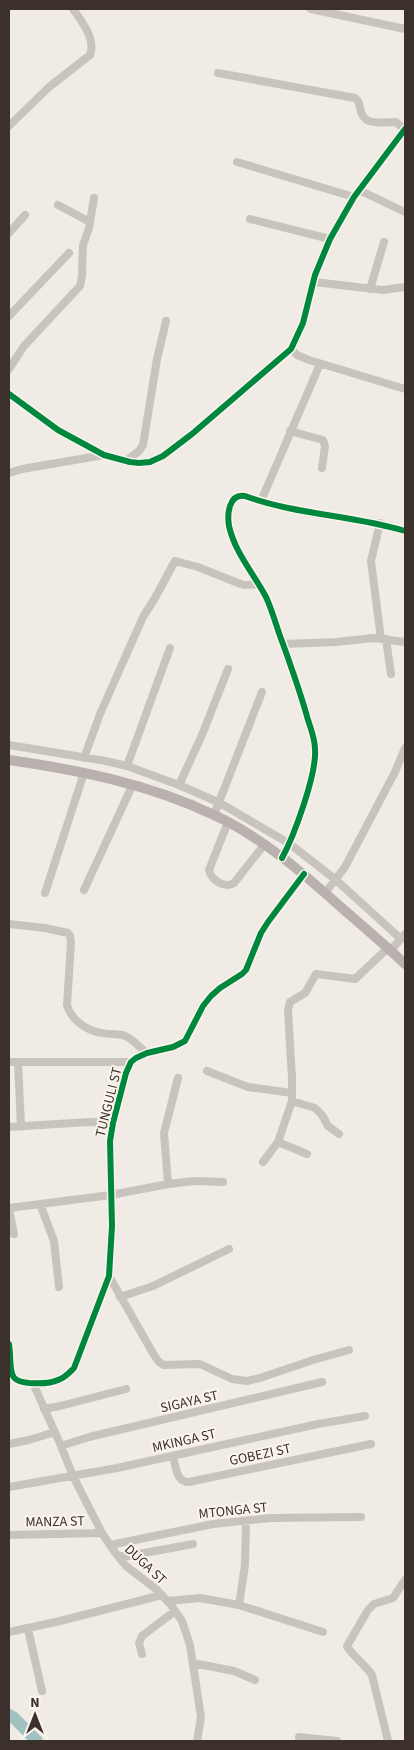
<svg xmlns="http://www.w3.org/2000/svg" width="414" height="1750" viewBox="0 0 414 1750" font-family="'Source Sans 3',sans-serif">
  <rect width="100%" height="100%" fill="#f0ebe5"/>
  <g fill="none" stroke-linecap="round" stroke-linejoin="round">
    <path stroke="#a1c2c1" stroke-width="12" d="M9,1715L14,1718L37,1741"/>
    <path stroke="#c9c3be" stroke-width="8" d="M311,9L405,29
      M218,73L355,98C359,101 359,103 360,108C363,127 380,122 396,122L405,130
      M9,126L49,87L90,55C96,39 82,22 73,9
      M237,162L354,197
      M359,190L405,212
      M58,205L90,222
      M250,219L330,239
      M9,233L25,215
      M314,282L383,290L405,287
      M370,289L384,242
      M9,316L69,253
      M291,349L297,355L309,360L405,389
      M9,369L24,346L80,286L82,276L83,245L89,228L94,198
      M9,394L58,430L104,455L130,462L139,463L150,462L163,456L192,434L291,349L303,323L315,275L330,239L354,197L405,129
      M290,431L323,440L325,446L322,468
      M126,461L139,451L143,445L157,359L166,321
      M9,473L22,469L104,455
      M261,501L320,364
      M380,523L371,561L381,639
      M386,639L391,674
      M283,644L336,642L373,638L405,642
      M9,745L106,761L127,766L179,785L220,803L290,844L336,880L401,939
      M84,758L100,714L143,617L155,598L175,561L198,567L238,583L244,585L259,584
      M127,766L170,648
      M179,785L202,735L228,669
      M214,815L262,692
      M228,822L209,870C211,880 225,889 234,883L264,845
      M282,858C294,836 317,774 315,749C315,739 311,729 308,720C301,694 292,669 283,644C277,629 273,612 266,597C254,574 235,553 229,526C227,514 229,493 245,496C297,515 353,515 405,531
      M84,890L133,784
      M45,893L84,773
      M325,893L345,867L395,772L405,748
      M9,924L45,928L68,933L70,936L71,943L67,1005C71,1020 87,1031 102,1033C109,1035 118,1033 125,1036C133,1039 140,1048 147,1053
      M391,950L405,934
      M9,1062H131
      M18,1062L21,1126
      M207,1071L248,1087L292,1093
      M292,1101L315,1108L322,1115L328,1126L339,1134
      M9,1127L89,1122L113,1123
      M278,1142L307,1154
      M263,1162L278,1142L292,1101V1077L288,1011L290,1002L305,993L316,974L355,979L388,948
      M168,1184L164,1133L178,1078
      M40,1204L54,1241L59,1287
      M9,1208L111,1195L168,1184L195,1181L223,1182
      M9,1209L14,1234
      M109,1276L154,1355L159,1362L164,1365L200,1364L232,1379L247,1381L260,1378L313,1360L349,1350
      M120,1297L153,1286L229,1249
      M9,1344C11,1354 9,1368 13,1376C18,1386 50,1384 58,1380C65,1378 69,1373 74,1368L109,1276L112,1226L110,1141L113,1123L126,1073L131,1062L136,1058L147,1053L173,1047L185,1041L203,1006L211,996L220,988L242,974L246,970L261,933L268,922L304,874
      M33,1383L61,1446L73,1476L102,1533L114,1551L126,1566L156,1589L171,1605L182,1621L190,1645L201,1717L197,1741
      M44,1409L60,1406L126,1389
      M9,1444L29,1440L55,1432
      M61,1446L89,1437L322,1382
      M173,1456C176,1467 176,1482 189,1482L371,1444
      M9,1487L117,1468L318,1424L365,1416
      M9,1535L102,1533
      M110,1545L213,1524L270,1518L361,1517
      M118,1556H128L193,1544
      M167,1601L200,1598L239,1605L323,1632
      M239,1605L245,1565L246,1521
      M28,1629L42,1691
      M9,1632L56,1622L162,1595
      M142,1654L139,1643L142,1636L175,1611
      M193,1663L234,1671L255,1680
      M299,1737L337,1741
      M388,1741L372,1675C365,1664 352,1656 347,1646L368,1610L374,1604L393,1598L405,1580"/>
    <path stroke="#b8b1ad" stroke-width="10" d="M9,760C79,770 149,784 214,815C262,837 304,874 343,909C364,927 385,945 405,964"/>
    <g stroke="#fbf5ee" stroke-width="9">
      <path id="cycleway" d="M9,394L58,430L104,455L130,462L139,463L150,462L163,456L192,434L291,349L303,323L315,275L330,239L354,197L405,129
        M282,858C294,836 317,774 315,749C315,739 311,729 308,720C301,694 292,669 283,644C277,629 273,612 266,597C254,574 235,553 229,526C227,514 229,493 245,496C297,515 353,515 405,531
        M9,1344C11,1354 9,1368 13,1376C18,1386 50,1384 58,1380C65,1378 69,1373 74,1368L109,1276L112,1226L110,1141L113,1123L126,1073L131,1062L136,1058L147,1053L173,1047L185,1041L203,1006L211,996L220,988L242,974L246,970L261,933L268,922L304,874"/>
    </g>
    <use href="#cycleway" stroke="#00873e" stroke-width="6"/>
  </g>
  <g text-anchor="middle" stroke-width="4" stroke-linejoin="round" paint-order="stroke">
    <g font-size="14" fill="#3b302b" stroke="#fbf5ee">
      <text transform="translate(108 1102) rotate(-76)" y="5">TUNGULI ST</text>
      <text transform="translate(189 1401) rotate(-13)" y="5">SIGAYA ST</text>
      <text transform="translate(184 1440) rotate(-13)" y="5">MKINGA ST</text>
      <text transform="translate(260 1454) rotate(-12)" y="5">GOBEZI ST</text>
      <text transform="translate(233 1510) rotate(-6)" y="5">MTONGA ST</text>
      <text transform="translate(55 1521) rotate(-1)" y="5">MANZA ST</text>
      <text transform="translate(146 1564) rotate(43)" y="5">DUGA ST</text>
    </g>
  </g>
  <rect width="414" height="1750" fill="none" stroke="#3b302b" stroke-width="20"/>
  <g transform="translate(35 1715)" stroke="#fbf5ee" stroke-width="4" paint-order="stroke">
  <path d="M0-4L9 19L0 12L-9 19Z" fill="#3b302b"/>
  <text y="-8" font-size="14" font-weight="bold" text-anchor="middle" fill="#3b302b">N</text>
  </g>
</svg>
